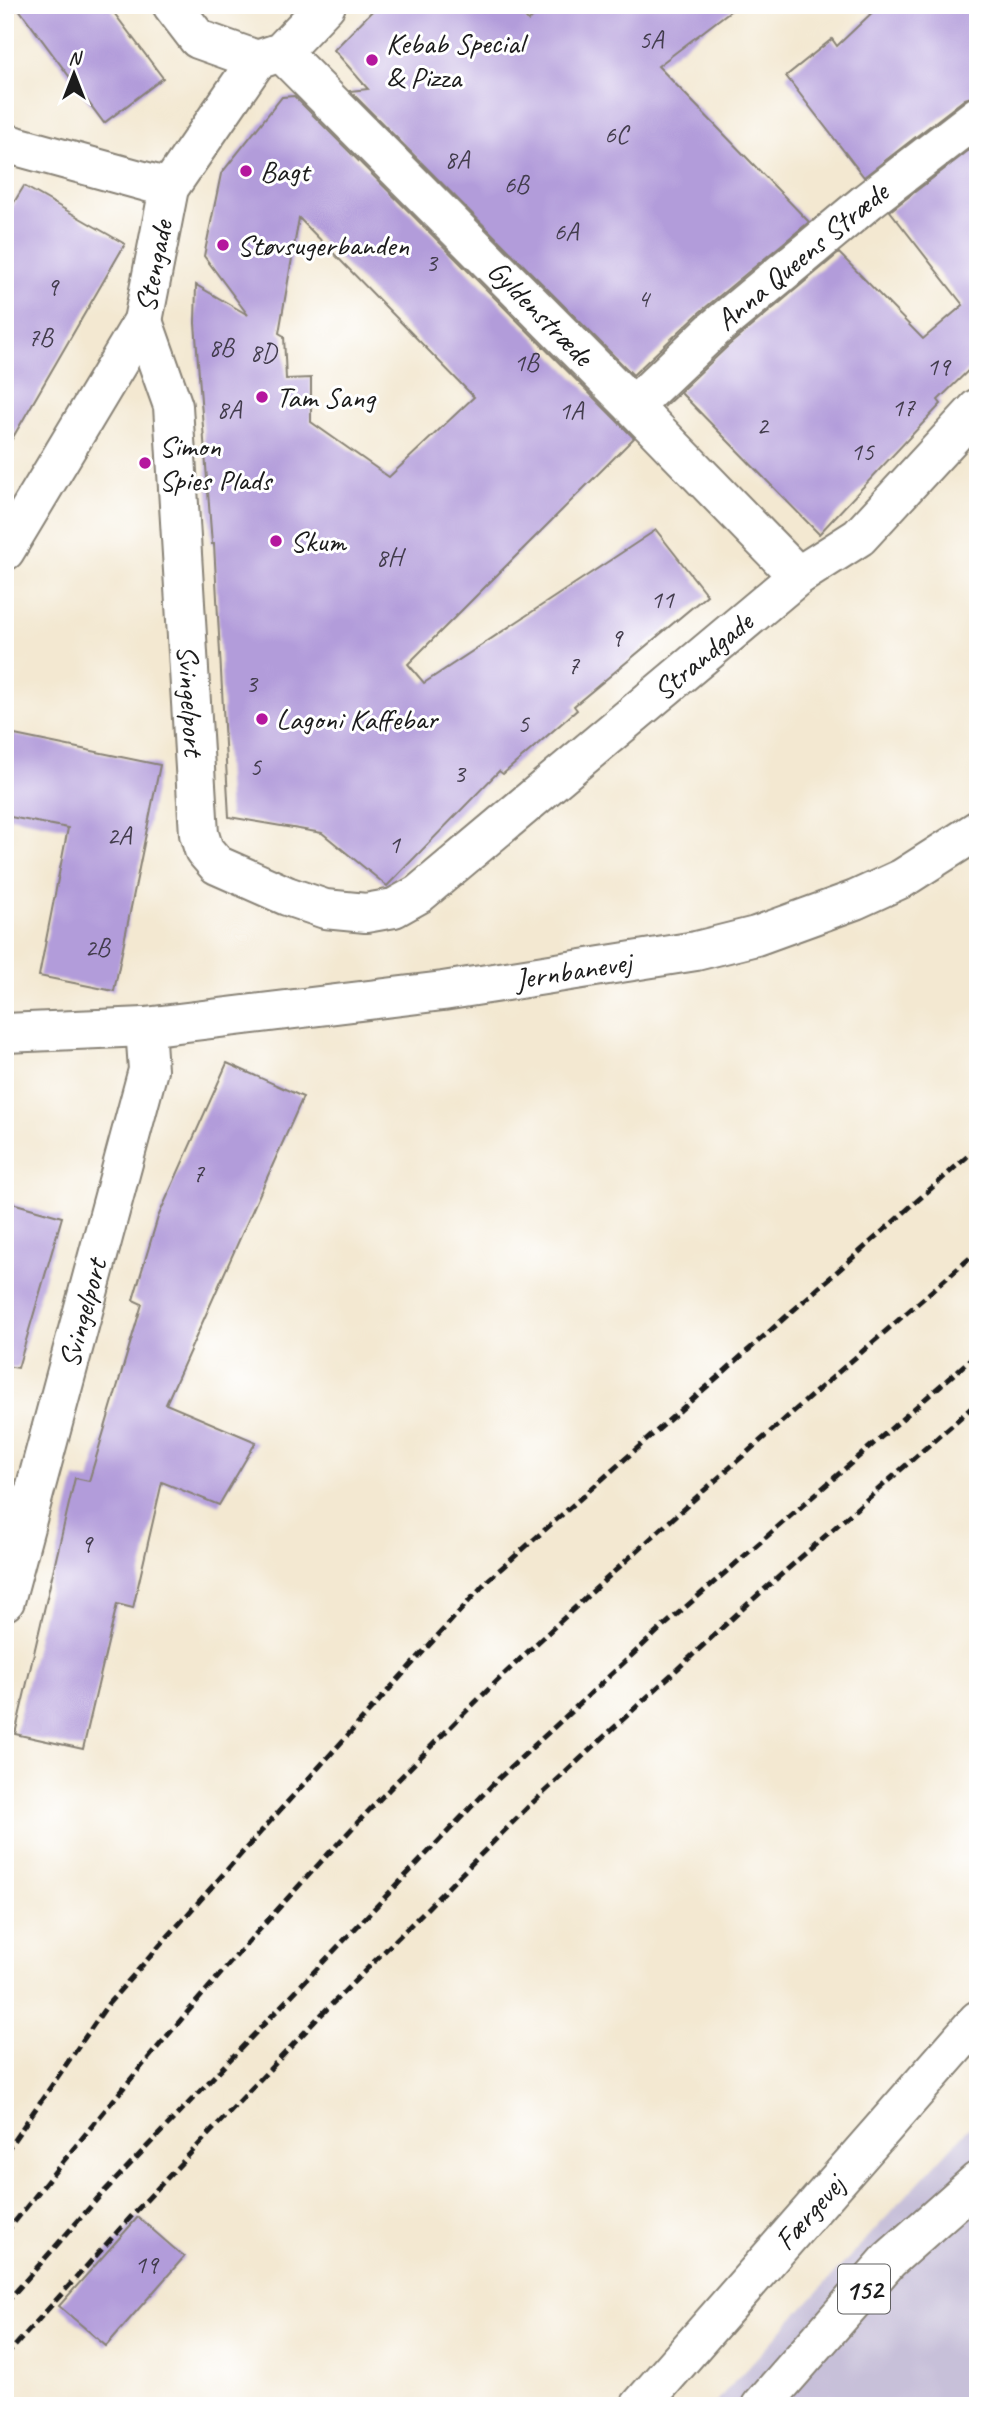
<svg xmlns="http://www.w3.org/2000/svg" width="983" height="2411" viewBox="0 0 983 2411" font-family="Caveat,sans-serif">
  <rect width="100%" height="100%" fill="#fff"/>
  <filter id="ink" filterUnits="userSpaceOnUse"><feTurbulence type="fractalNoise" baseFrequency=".0143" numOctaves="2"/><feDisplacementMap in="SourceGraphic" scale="14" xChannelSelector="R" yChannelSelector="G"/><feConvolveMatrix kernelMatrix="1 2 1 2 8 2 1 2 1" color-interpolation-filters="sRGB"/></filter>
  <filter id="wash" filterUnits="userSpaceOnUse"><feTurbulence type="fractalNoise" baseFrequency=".00686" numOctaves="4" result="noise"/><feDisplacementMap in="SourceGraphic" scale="28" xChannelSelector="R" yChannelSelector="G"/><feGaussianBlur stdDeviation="1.57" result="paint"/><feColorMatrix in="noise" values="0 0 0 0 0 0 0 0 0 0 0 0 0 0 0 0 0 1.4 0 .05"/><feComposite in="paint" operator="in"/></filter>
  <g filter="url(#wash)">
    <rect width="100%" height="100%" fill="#f3e8d1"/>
    <path fill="#c7c0d9" d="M978,2118V2406H712Z"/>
    <g id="blocks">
      <path fill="#b29cda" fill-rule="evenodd" d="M16,5H108L163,78L104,123Z
        M378,5H514L528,21L552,5H738L658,66L809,222L700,312L633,375L350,91L368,89L334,50Z
        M880,5H978V95L965,99L864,177L786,76L832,39L837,46Z
        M294,96L634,438L408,664L424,683L656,530L707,595L574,706L577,710L503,774L499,771L387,886L322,833L229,817L214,544H212L195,323L196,285L248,315L204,256L221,174L282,97ZM299,218L474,397L389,477L311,422V378L286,379L284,336L279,333Z
        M977,144L978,361L938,400L941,404L819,534L680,392L664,407L729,345L839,253L923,339L963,305L890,211Z
        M24,186L125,244L5,451V217Z
        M5,733L160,765L114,991L39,976L68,828L5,816Z
        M227,1063L303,1097L166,1404L256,1442L219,1505L162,1482L133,1608L117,1604L83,1749L15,1734L75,1478L89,1481L142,1304L133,1300L158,1217Z
        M5,1201L62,1217L18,1368L5,1366Z
        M138,2217L184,2257L106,2346L59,2306Z"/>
    </g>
  </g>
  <g filter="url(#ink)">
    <use href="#blocks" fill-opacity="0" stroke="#888276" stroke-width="2"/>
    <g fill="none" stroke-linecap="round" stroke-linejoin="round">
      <g stroke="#888276" stroke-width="42">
        <g id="street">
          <path d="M172,5L198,39L257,60"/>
          <path id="s1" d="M281,52L633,406L798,576"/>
          <path d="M5,143L169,188"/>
          <path id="s2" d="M143,321L173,406L199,834L204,850L217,865L287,896L325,909L366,913L394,908L419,894L798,576L859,537L978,408"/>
          <path id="s3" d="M633,406L714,329L868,201L978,116"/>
          <path id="s4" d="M5,551L143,321L169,188L257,60L281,52L326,5"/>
          <path id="s5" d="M5,1601L148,1070L145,1027"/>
        </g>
      </g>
      <g stroke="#888276" stroke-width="42">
        <g id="secondary">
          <path id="s6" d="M5,1033L145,1027L443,991L696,951L756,936L855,900L903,878L978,830"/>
          <path id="s7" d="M640,2406L978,2020"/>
        </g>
      </g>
      <g stroke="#888276" stroke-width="42">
        <path id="primary" d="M761,2406L889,2260L978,2181"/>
      </g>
      <use href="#street" stroke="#fff" stroke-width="38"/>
      <use href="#secondary" stroke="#fff" stroke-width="38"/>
      <use href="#primary" stroke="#fff" stroke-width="38"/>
      <path stroke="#1c1c1c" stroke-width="5" stroke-dasharray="10 5" stroke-linecap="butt" d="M5,2153L108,2004L273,1818L487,1581L978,1147
        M5,2234C174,2021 352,1815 551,1630C690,1500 834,1376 978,1251
        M5,2304L98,2198L496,1781L658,1631L978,1353
        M5,2357L137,2210L317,2019L528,1807L750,1602L978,1402"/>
    </g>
  </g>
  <g fill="#b5179e" stroke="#fff" stroke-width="2.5">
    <circle cx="372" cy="60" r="7"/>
    <circle cx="246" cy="171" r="7"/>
    <circle cx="223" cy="245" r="7"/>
    <circle cx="262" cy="397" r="7"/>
    <circle cx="145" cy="463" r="7"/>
    <circle cx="276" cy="541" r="7"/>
    <circle cx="262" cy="719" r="7"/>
  </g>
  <g text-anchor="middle" stroke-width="6" stroke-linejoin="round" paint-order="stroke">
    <g font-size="26" fill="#423c4c">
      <text x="651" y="48">5A</text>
      <text x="616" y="143">6C</text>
      <text x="457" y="168">8A</text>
      <text x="516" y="193">6B</text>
      <text x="566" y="240">6A</text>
      <text x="431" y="271">3</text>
      <text x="52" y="295">9</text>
      <text x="643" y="307">4</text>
      <text x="40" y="346">7B</text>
      <text x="221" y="356">8B</text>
      <text x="263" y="361">8D</text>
      <text x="526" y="371">1B</text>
      <text x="938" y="375">19</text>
      <text x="903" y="416">17</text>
      <text x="229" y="418">8A</text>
      <text x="571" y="419">1A</text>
      <text x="762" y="434">2</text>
      <text x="862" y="460">15</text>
      <text x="389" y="566">8H</text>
      <text x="662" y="608">11</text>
      <text x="616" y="646">9</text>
      <text x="573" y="674">7</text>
      <text x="251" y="692">3</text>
      <text x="523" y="732">5</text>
      <text x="255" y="775">5</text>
      <text x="459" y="782">3</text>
      <text x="119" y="844">2A</text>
      <text x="394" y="853">1</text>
      <text x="97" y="956">2B</text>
      <text x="198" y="1182">7</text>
      <text x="86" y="1552">9</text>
      <text x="146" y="2273">19</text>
    </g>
    <rect fill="#fff" stroke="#606060" stroke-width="2" x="838" y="2264.5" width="52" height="49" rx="5"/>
    <g font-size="28" font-weight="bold" fill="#1c1c1c">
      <text x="864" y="2299">152</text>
    </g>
    <g font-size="30" fill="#1c1c1c" stroke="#fff" text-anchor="start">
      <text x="386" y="53">Kebab Special<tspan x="386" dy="34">&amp; Pizza</tspan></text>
      <text x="260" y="181">Bagt</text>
      <text x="237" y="255">Støvsugerbanden</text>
      <text x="276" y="407">Tam Sang</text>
      <text x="159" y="456">Simon<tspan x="159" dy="34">Spies Plads</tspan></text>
      <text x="290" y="551">Skum</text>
      <text x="276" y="729">Lagoni Kaffebar</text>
    </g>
    <g font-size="30" fill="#1c1c1c" stroke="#fff">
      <text dy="10" stroke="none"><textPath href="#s3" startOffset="226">Anna Queens Stræde</textPath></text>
      <text dy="10" stroke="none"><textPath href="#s4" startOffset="324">Stengade</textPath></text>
      <text dy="10" stroke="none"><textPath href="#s1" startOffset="368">Gyldenstræde</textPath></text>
      <text dy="10" stroke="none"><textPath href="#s2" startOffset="1141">Strandgade</textPath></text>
      <text dy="10" stroke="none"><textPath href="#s2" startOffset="385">Svingelport</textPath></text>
      <text dy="10" stroke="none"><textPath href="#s6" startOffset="572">Jernbanevej</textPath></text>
      <text dy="10" stroke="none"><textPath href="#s5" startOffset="298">Svingelport</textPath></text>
      <text dy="10" stroke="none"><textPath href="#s7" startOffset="257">Færgevej</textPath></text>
    </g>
  </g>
  <rect width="983" height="2411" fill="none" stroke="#fff" stroke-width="28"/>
  <g transform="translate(74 74)" stroke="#ffffff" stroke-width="5" paint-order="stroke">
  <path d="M0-5L12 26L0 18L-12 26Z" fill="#1c1c1c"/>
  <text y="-10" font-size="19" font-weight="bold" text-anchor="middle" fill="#1c1c1c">N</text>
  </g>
</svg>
